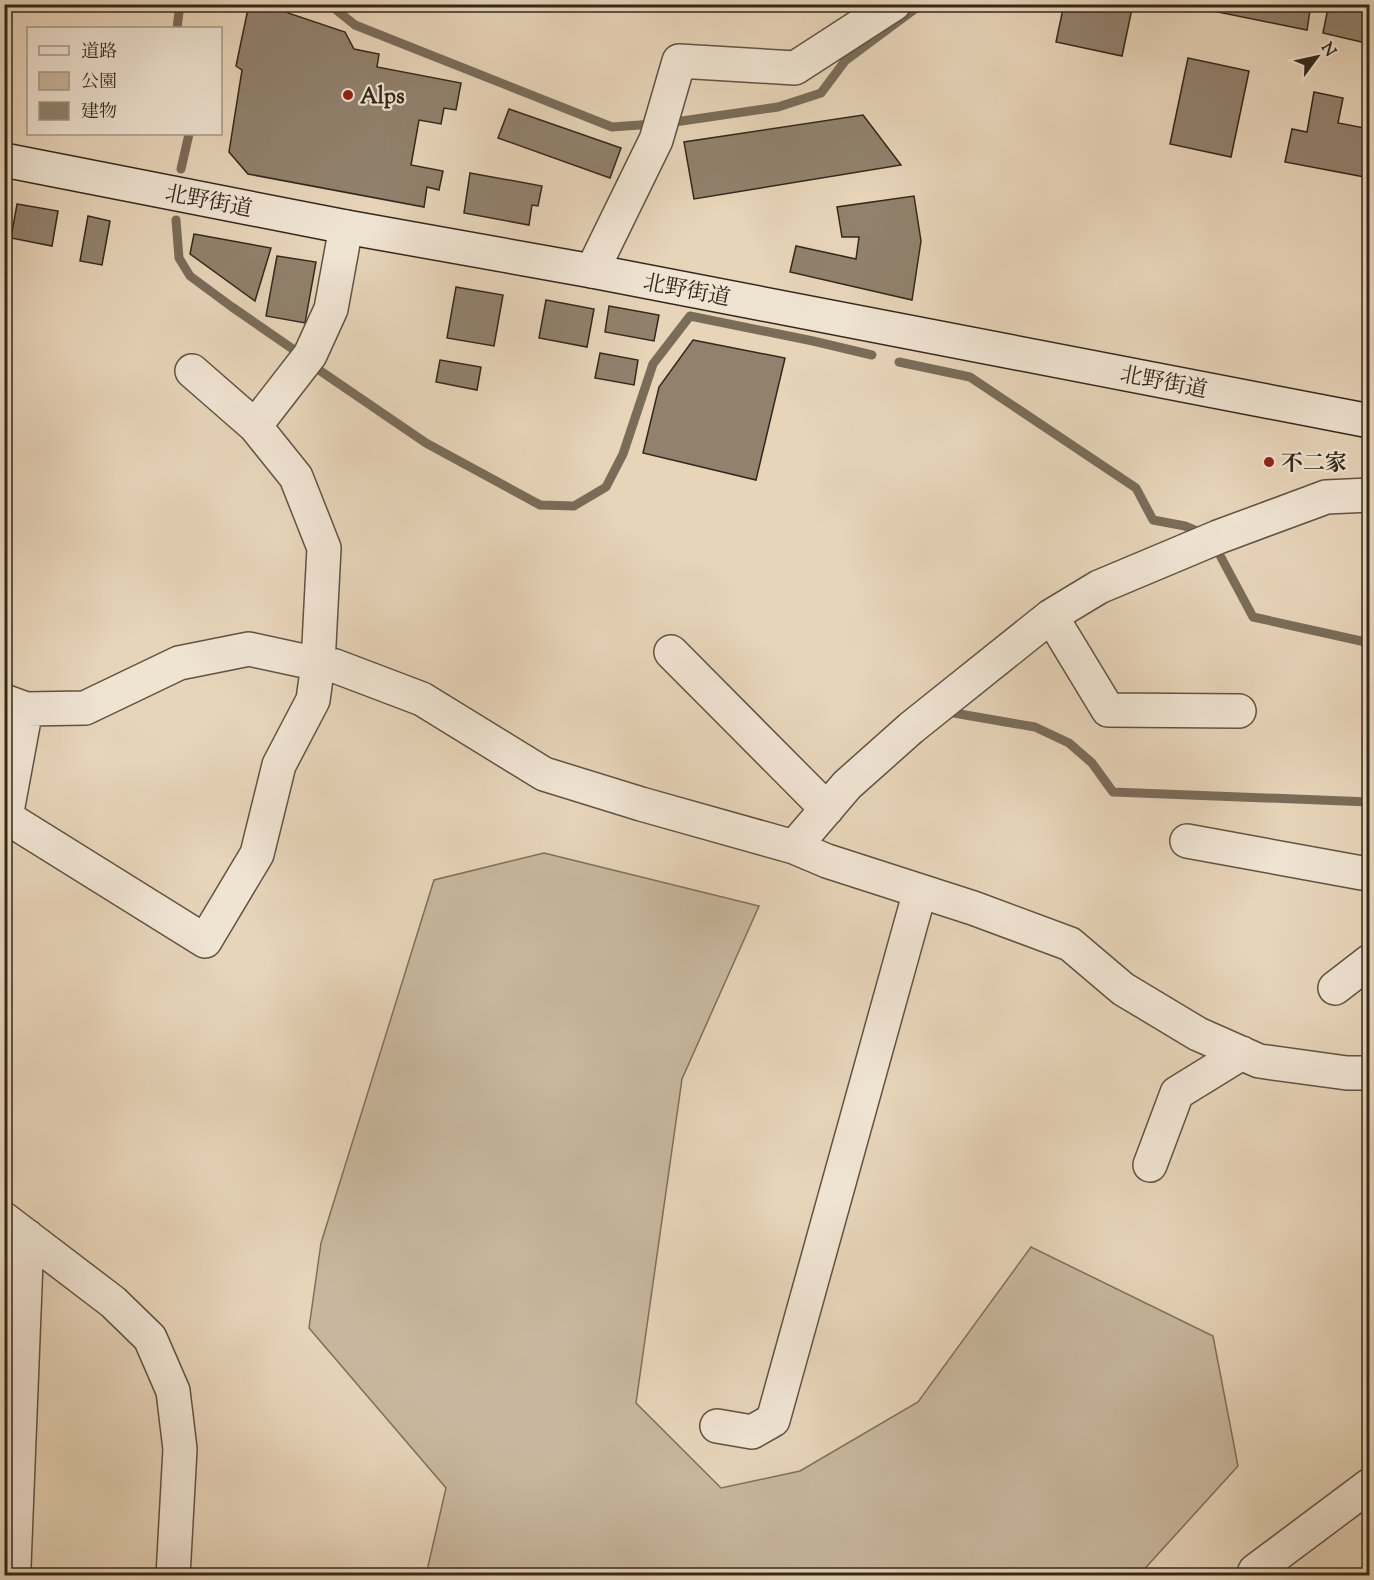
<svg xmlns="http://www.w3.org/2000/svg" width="1374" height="1580" viewBox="0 0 1374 1580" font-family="'Sorts Mill Goudy','Noto Serif JP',serif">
  <rect width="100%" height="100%" fill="#e7d4b9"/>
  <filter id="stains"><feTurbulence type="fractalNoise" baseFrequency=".00333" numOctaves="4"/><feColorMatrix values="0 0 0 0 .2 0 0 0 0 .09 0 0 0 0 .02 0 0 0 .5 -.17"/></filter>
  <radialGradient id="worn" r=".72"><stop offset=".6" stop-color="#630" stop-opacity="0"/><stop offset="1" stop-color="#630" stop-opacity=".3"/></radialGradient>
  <path fill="#c8b79e" stroke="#7e705c" stroke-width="1.5" d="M544,853L759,906L682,1079L636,1403L721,1488L800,1471L918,1402L1031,1247L1213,1336L1238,1466L1139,1575H426L446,1488L309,1328L321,1243L434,880Z"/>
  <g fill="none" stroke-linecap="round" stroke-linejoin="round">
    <path stroke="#7a6c59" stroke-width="9" d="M329,4L355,25L612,127L654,124
      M177,28L180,4
      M668,123L778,107L821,93L845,61L915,9L930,4
      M181,169L189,134
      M176,220L179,258L190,276L232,307L300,354
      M899,362L970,377L1136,488L1153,520L1185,526L1197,531
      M319,370L426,443L540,505L574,506L606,487L623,454L653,364L690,316L813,341L872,355
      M1215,546L1253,617L1370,643
      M948,712L1035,727L1069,743L1092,763L1113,792L1370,802"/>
  </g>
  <path fill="#91816d" stroke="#33281b" stroke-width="1.5" d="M249,4H286L288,13L345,32L354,49L379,54L377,67L461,83L456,110L444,108L441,124L419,120L411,165L443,171L439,190L427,187L424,207L248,174L229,152L242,70L236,66Z
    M1064,4H1133L1122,56L1056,42Z
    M1193,4H1311L1307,30L1193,7Z
    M1340,4H1370V44L1323,33L1327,13Z
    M1188,58L1249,71L1231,157L1170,144Z
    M1314,92L1343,98L1338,123L1370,129V178L1285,162L1292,129L1307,132Z
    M509,109L621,148L610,178L498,138Z
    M863,115L901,165L694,199L684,142Z
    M470,173L542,186L538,206L532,205L529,225L464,213Z
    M914,196L921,241L912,300L790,272L796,246L856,259L859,237H842L837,207Z
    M17,204L58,211L52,246L11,238Z
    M88,216L110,221L102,265L80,261Z
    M194,234L271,248L255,301L190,254Z
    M277,256L316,262L305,323L266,316Z
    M456,287L503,295L494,346L447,338Z
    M546,300L594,309L587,347L539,338Z
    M609,306L659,315L654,341L605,332Z
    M693,340L785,358L756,480L643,453L659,387Z
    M600,353L638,360L634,385L595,378Z
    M440,360L481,367L477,390L436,382Z"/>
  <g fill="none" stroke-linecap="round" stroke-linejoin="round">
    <g stroke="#605342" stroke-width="36">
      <path id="minor" d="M592,271L656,140L679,61L795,68L894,4
        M255,426L310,355L331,309L346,227
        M1051,616L1108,710L1239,711
        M671,652L827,809
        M4,701L26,709L85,708L179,663L249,649L318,664L335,666L422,699L544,774L641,804L794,847L827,861L973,908L1070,944L1123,989L1198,1034L1259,1061L1347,1073H1370
        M26,709L6,817L205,941L257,854L279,765L313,700L318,664L324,548L296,477L255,426L192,371
        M1187,841L1362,873H1370
        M794,847L847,785L911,728L1051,616L1099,587L1218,537L1326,497L1370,495
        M1335,988L1370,961
        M1150,1165L1177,1093L1242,1053
        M4,1219L113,1302L150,1338L173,1391L180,1449L173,1576
        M717,1426L752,1432L773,1420L920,891
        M7,1576L14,1566L27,1236
        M1253,1576L1255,1571L1370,1485"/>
    </g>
    <g stroke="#33281b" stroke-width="36">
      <path id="secondary" d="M4,160L346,227L592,271L1370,421"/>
    </g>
    <use href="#minor" stroke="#efe3d2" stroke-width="33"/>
    <use href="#secondary" stroke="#efe3d2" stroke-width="33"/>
  </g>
  <g fill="#8f2418" stroke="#efe3d2" stroke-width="2">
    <circle cx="348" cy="95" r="6"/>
    <circle cx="1269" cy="462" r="6"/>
  </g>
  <g text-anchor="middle" stroke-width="4.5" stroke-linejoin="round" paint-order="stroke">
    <g font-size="22" font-weight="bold" fill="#33281b" stroke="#efe3d2" text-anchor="start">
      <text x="360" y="103">Alps</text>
      <text x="1281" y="470">不二家</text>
    </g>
    <g font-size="22" fill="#33281b" stroke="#efe3d2">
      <text transform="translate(209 200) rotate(11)" y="8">北野街道</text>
      <text transform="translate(687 289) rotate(11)" y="8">北野街道</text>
      <text transform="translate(1164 381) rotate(11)" y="8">北野街道</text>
    </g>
  </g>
  <rect width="1374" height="1580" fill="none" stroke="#e7d4b9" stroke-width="24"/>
  <rect x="6" y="6" width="1362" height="1568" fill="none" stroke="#33281b" stroke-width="3"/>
  <rect x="12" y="12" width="1350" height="1556" fill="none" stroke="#33281b" stroke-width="1.5"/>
  <rect x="27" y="27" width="195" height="108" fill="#efe3d2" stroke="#a49889" stroke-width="1.5"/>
  <rect x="39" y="46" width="30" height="9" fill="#efe3d2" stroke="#a49889" stroke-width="1.5"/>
  <text x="81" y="57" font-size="18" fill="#33281b">道路</text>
  <rect x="39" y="72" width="30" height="18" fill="#c8b79e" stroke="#a49889" stroke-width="1.5"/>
  <text x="81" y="87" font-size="18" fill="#33281b">公園</text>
  <rect x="39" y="102" width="30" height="18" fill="#91816d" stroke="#a49889" stroke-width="1.5"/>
  <text x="81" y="117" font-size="18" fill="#33281b">建物</text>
  <g transform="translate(1317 57) rotate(57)" stroke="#efe3d2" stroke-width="4.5" paint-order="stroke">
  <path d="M0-4.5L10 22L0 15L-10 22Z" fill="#33281b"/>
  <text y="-9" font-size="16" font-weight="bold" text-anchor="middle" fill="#33281b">N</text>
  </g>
  <rect width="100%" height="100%" filter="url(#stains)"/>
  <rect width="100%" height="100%" fill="url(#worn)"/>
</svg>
